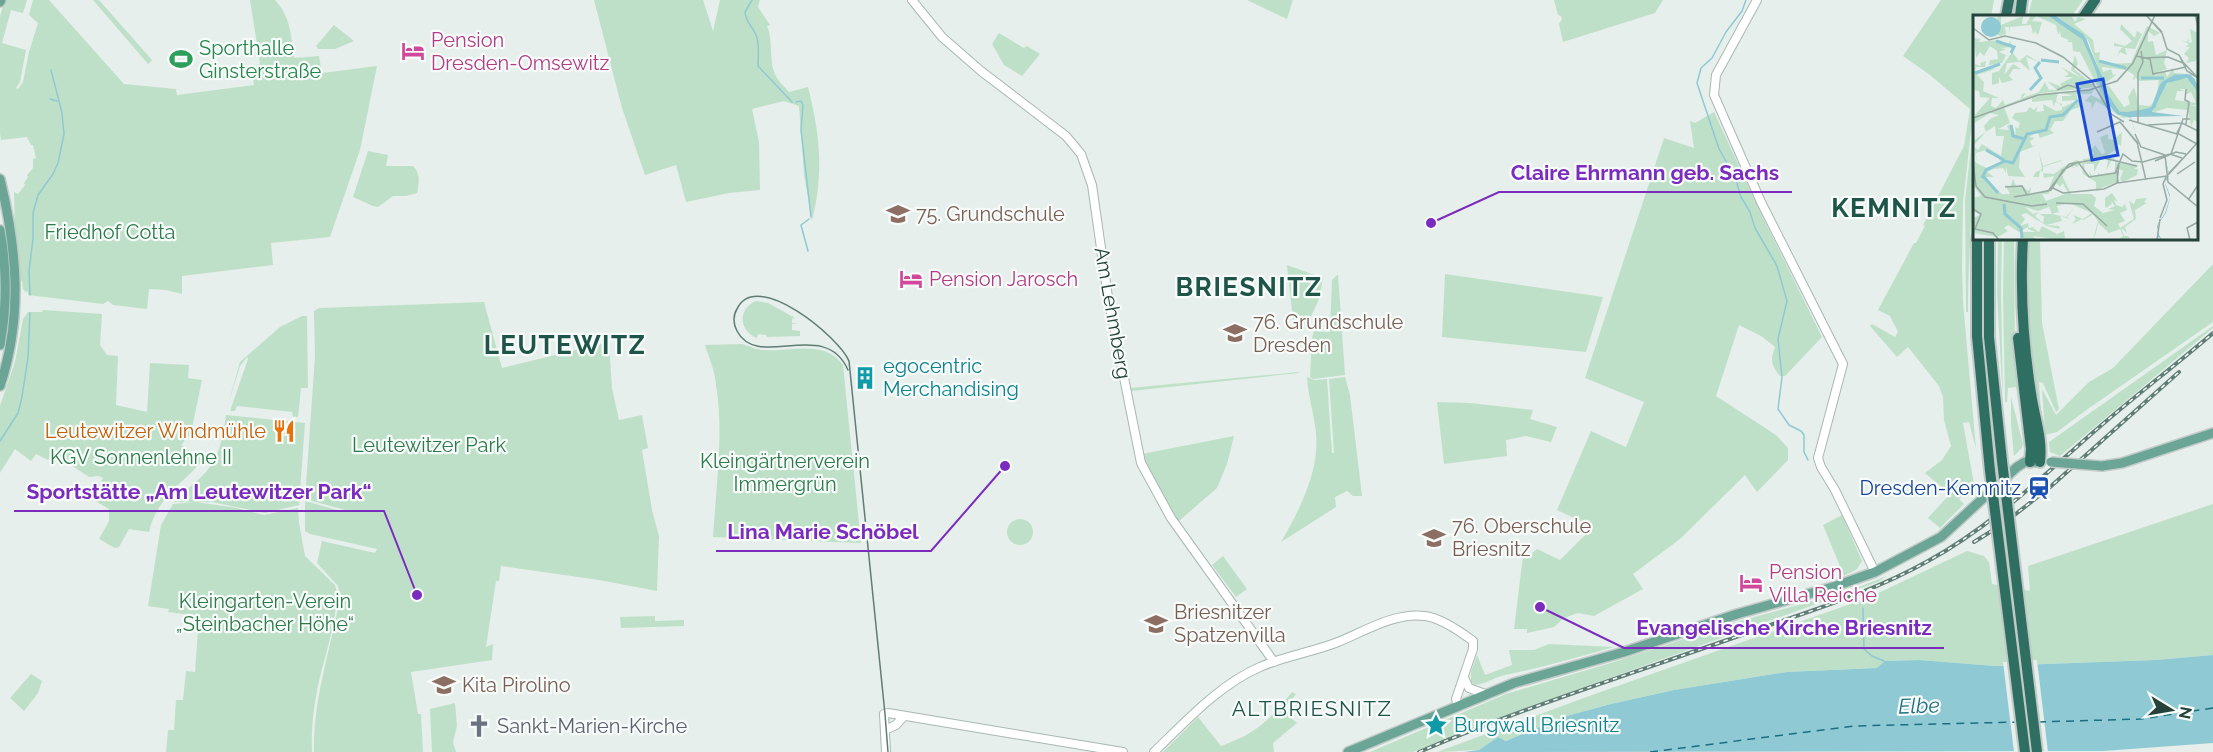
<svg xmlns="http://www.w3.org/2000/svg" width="2213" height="752" viewBox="0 0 2213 752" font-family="Raleway,sans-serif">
  <rect width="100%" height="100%" fill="#e6efeb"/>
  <path fill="#bfe0c8" d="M4,0H27L23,13L11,10L2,43L26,50L20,82L16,88L18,89L23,82L29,52L38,23L29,15L33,0H49L124,84L176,89L177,95L254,85L252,70L260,63L250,0H275C291,17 291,36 294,58L319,56L322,73L377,66L360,150L330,237L271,243L273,265L182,276V294L166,290L149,289L147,309L113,305L108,301L103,304L28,295V291L26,292L23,289L22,281L20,280L15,239L14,192L18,194L25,185L24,183L28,177L27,175L33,168V159L36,158L33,145H31L27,137L1,140L0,133V17Z
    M93,0H99L152,60L148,64Z
    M594,0H703L713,31L720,0H760L758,7L770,25L767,26C774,42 768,61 776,76C779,82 785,87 789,92L808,87C820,135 824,172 812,221L804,174L799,106L784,101L752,109L759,142L760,190L729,193L686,202L676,165L645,175L622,108Z
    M1247,0H1293L1287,19Z
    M1554,0H1663L1655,13L1563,42L1559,24L1562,19L1561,16L1558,15Z
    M1941,0H1994L1991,16H1974V105L1963,202L1962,267L1963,302L1976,449L1969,422L1963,423L1974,484L1959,499L1964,504L1940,528L1928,518L1950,494L1925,473L1942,460L1951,446L1944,420L1943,397L1939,386L1908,347L1897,357L1870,326L1872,324L1895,337L1898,332L1890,316L1878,310L1914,243H1916L1925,226L1923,225L1964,146L1970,109L1930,75L1903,56Z
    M2032,0H2083L2072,16H2028Z
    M334,25L354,41L335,49H318L316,46Z
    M999,33L1024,48L1027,46L1040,54L1022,76L1004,65L992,44Z
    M1714,112L1757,205L1822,337L1785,376H1780C1771,365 1770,360 1775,347L1761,336L1739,325L1716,396L1776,435L1788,448V460L1757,492L1745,475L1680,539L1633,574L1643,589L1594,616L1578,613L1564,618L1554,627L1527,633V629H1514L1523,556H1529L1537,549L1560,560L1590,530L1588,528L1589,525L1557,510L1591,431L1626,447L1644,402L1585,378L1664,138L1694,148L1690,121L1695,123Z
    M1974,120C1975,184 1968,248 1968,312H1966L1965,201Z
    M368,151L388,155L386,166H413C421,174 419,183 417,193L406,196H393L378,207L373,206L353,197Z
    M1998,239H2002L2001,292L2003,402L1997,294Z
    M2004,239H2014L2015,357L2024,439L2016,387L2008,388L2007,402H2005L2003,293Z
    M2026,239H2040L2042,323L2059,409L2056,412L2043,383L2039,382L2042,426L2028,340Z
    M2213,264V322L2085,411L2057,432L2045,435L2042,389L2056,415L2089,382L2113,368Z
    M1287,265L1323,278L1319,299L1308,323L1296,322L1293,319Z
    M1338,274L1345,375L1313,379L1310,377L1312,338L1314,331L1330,332L1332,280Z
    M1445,274L1603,297L1586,352L1442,337Z
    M756,301L768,303L795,318L792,319V323L799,324H792V330L800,331V336L767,337L766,335L758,334L757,338C739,331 737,309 756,301Z
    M484,302L502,368L609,342L612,388L619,420L642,415L648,448L642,450L652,510L659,536L657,591L599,580L501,566L499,581H496L486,647L493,644L492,660L411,672L418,714H421L423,752H314C313,698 331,649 340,597L338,586L317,563L322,541L375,553L377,549L310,534L305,531V501L344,512L345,510L305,499L315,356L314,311L319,308Z
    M43,310L102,314L100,345L107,355L118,356L116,405L147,412L150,363L189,365L188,378L202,380L191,433L181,445L203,460C182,484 156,499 149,532L129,529L119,547L115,548L99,539L109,521V509L92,499L103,478L99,476L89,477L53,453L48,460L36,454L31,461L15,449L0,473V406L15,362L23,319L28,312H42Z
    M302,316H307L308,388H301L298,417H293L292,412L237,406L235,411H230L248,359L247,357L240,366L227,408L240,362L280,327Z
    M2213,326V328L2060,456L2050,452L2049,442Z
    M742,344C749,346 756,350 764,350C791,352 825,339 843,365L861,543L713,537C716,487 724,434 716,385C715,371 709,358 705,345Z
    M1299,372V373L1131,391L1130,388Z
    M1307,377L1314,380L1327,379L1332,453H1334L1329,379L1345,377L1350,395L1362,496H1353L1347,491L1335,497L1336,507L1281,542C1299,511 1320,471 1316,433C1314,414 1308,396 1307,377Z
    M2011,397L2023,444L2022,448L2014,456L2011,424Z
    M1437,402L1470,403L1533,410L1530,419L1557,427L1551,442L1526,436L1506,440L1507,456L1444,464Z
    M226,415L305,423L299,505L265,513L212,502H174C184,491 196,483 206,472C220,456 223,436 226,415Z
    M1234,436L1227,464L1217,488L1179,521C1165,500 1148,478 1142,454Z
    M196,502L237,508L264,515L298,508L299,523L305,556L335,585C343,604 321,667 317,691C313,711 311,731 312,752H166L168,730H174L176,700H183L186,671L195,672L199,616L168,612L169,609L148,606L161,525L173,504Z
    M2213,504V655L2156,660L1995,666L1919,660L1885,661L1878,668L1787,672L1674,690L1611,704L1563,717L1506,741L1498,737L1479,750L1437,752L1592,695L1870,597L1967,551L1984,556L1989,562L1992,584L2030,591L2028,566Z
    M1842,515L1862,561L1857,569L1844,576L1823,525Z
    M1007 532a13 13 0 1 1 26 0a13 13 0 1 1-26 0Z
    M1223,556L1247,589L1236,597L1212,565Z
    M1887,576L1878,582L1476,726L1413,752H1370L1506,694L1614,662L1736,622L1846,592Z
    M655,616V621L684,620V626L621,628L620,617Z
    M1549,644L1614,647C1578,657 1542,668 1505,675C1495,677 1486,684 1475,685L1471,682V672L1477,655L1485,675L1512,665L1509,650H1534Z
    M31,674L42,681L38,693L24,711L10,698Z
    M1292,692L1296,694L1283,711L1297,723L1273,743L1274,752H1163L1198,717L1221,746C1256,734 1270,720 1292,692Z
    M455,703L457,726L453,742L456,752H432L430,709Z"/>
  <path fill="#8ec9d4" d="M2213,655V743L2103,751L1464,752L1479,750L1498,737L1506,741L1563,717L1611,704L1674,690L1787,672L1877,668L1885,661L1919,660L1995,666L2156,660Z"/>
  <path fill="#e6efeb" d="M2037,660L2048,752H2014L2003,662Z"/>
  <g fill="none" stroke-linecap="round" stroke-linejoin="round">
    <path stroke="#8ec9d4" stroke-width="1.5" d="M752,0L745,12C746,22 752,26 756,35C760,44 758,56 758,66L792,102
      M1746,0L1742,11L1726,32L1712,58L1701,68L1697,83L1719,149L1735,177L1741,197L1750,212L1755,228L1777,266L1787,301L1778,339L1782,377L1778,409L1789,425L1801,431L1804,435V452L1808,460
      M50,99L57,101
      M796,102L801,101L803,105L801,130L811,217
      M808,251L801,225L809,219
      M30,295L29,271L33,239V213L38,195L53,174L58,163L64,134L62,113L51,70
      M0,441L18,413L22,397L28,357L30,313
      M1863,608L1864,649L1872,656L1884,661"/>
    <path stroke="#1c6f80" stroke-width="1.5" stroke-dasharray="8 6" stroke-linecap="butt" d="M2038,722L2141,719L2213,708
      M1650,752L1854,726L2018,722"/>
    <g stroke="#a8b8b2" stroke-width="10">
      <path id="minor" d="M912,0L942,37L981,71L1066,136L1081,154L1092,185L1108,297L1141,463L1171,518L1274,662
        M1757,0L1716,75L1714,95L1761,202L1843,364L1818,458L1821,467L1835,490L1875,572
        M1464,678L1469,688L1485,694
        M885,730L896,725L904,716
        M886,752L884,714L888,713L1123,752
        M1154,752C1185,722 1220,684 1260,667C1285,656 1313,652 1338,642C1365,631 1395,612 1425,616C1440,618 1461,632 1473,641V649L1456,699L1458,706"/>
    </g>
    <g stroke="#c2cac8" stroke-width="12">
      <path id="major" d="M0,2L1,0
        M0,179C17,249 23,317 0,386
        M0,230C7,269 7,307 0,345
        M2102,466L2122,463L2213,433
        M1348,752L1514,683L1624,652L1737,614L1833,587L1875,572L1941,537L2017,467L2025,462H2036"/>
    </g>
    <g stroke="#c2cac8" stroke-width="14">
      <path id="highway" d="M2006,16L2009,0
        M2020,16L2022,0
        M2084,16L2095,0
        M1977,238V336L1990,471
        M1989,238V337L2002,461
        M2023,238C2020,290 2023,342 2031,393C2034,416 2043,438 2040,462
        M2018,338L2031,449L2030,462"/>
    </g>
    <use href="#minor" stroke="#fff" stroke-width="8"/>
    <use href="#major" stroke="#6aa596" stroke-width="9"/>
    <use href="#highway" stroke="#2f6f62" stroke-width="10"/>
    <path stroke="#5f7d75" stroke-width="1.5" d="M848,370C825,317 758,371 737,331C733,324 733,315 737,309C756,268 839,337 849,361L885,714L888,752"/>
    <g stroke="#5f7d75" stroke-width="4">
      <path id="rail" d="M1974,542L2003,524L2049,488L2179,372
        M1419,752C1527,706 1640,671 1750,632C1810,611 1873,592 1928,561C1994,525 2047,472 2104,423C2140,392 2177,364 2213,333"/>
    </g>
    <use href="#rail" stroke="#f7fbf9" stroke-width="1.5" stroke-dasharray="4.5" stroke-linecap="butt"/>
    <g stroke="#c2cac8" stroke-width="12" stroke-linecap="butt">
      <path id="major-bridge" d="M2051,462L2102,466"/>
    </g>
    <g stroke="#c2cac8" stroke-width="14" stroke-linecap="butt">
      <path id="highway-bridge" d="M2002,461L2037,752
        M1990,471L2025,752"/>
    </g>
    <use href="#major-bridge" stroke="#6aa596" stroke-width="9"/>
    <use href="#highway-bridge" stroke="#2f6f62" stroke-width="10"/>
  </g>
  <defs>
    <g id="hotel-bare" transform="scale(1.8)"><path d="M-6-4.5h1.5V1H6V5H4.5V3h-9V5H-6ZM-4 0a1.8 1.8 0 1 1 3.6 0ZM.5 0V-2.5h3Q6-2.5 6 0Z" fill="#d1479c" stroke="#f7fbf9" stroke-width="2.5" paint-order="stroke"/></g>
    <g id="stadium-bare" transform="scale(1.8)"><path d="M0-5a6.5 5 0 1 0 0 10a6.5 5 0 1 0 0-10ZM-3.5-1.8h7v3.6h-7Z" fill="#2e9e5b" stroke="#f7fbf9" stroke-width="2.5" paint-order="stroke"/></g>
    <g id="school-bare" transform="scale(1.8)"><path d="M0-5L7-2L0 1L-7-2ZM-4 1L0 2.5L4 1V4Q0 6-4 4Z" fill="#8d6e63" stroke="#f7fbf9" stroke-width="2.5" paint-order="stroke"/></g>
    <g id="building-bare" transform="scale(1.8)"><path d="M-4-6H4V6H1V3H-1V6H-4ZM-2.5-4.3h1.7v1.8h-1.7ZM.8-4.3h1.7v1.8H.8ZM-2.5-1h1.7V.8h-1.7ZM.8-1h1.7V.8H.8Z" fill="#0f9aa8" stroke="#f7fbf9" stroke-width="2.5" paint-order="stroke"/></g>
    <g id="restaurant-bare" transform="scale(1.8)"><path d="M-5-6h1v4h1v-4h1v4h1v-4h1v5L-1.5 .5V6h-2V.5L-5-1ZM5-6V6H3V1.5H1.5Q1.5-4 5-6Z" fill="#e8710a" stroke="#f7fbf9" stroke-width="2.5" paint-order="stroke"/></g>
    <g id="station-bare" transform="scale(1.8)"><path d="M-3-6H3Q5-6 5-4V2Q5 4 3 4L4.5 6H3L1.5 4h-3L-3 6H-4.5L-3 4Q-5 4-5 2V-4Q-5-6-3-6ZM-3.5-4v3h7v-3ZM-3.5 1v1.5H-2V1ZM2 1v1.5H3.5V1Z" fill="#1a4fb4" stroke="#f7fbf9" stroke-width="2.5" paint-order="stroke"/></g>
    <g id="sight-bare" transform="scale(1.8)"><path d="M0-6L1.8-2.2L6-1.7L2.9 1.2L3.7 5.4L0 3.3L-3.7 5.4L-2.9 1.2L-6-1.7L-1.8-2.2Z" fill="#0f9aa8" stroke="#f7fbf9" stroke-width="2.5" paint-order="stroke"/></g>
    <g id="church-bare" transform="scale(1.8)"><path d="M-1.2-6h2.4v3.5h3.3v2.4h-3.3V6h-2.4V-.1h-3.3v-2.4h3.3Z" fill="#6b7280" stroke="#f7fbf9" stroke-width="2.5" paint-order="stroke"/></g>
  </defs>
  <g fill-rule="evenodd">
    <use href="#hotel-bare" x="413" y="51"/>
    <use href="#stadium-bare" x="181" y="59"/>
    <use href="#school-bare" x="898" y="214"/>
    <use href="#hotel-bare" x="911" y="279"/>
    <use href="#school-bare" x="1235" y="333"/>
    <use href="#building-bare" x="865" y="378"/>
    <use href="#restaurant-bare" x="284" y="431"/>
    <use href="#station-bare" x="2039" y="488"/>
    <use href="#school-bare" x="1434" y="538"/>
    <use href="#hotel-bare" x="1751" y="583"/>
    <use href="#school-bare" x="1156" y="624"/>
    <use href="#school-bare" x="444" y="685"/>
    <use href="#sight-bare" x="1436" y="725"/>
    <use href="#church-bare" x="479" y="726"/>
  </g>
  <g text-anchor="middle" stroke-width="4.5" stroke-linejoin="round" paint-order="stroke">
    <g font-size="20" fill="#b23c85" stroke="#f7fbf9" text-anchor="start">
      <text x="431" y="47">Pension<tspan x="431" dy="23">Dresden-Omsewitz</tspan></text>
      <text x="929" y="286">Pension Jarosch</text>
      <text x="1769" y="579">Pension<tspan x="1769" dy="23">Villa Reiche</tspan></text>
    </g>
    <g font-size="20" fill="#27864d" stroke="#f7fbf9" text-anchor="start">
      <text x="199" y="55">Sporthalle<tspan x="199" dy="23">Ginsterstraße</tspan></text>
    </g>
    <g font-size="20" fill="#785e54" stroke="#f7fbf9" text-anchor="start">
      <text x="916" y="221">75. Grundschule</text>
      <text x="1253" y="329">76. Grundschule<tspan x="1253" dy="23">Dresden</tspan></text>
      <text x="1452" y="533">76. Oberschule<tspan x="1452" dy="23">Briesnitz</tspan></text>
      <text x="1174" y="619">Briesnitzer<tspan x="1174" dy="23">Spatzenvilla</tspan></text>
      <text x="462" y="692">Kita Pirolino</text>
    </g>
    <g font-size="20" fill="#2d7a4b" stroke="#f7fbf9">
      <text x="110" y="239">Friedhof Cotta</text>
      <text x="429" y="452">Leutewitzer Park</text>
      <text x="141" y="464">KGV Sonnenlehne II</text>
      <text x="785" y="468">Kleingärtnerverein<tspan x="785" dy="23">Immergrün</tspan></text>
      <text x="265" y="608">Kleingarten-Verein<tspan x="265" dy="23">„Steinbacher Höhe“</tspan></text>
    </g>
    <g font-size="20" fill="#24423a" stroke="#f7fbf9">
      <text transform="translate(1113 313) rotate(80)" y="7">Am Lehmberg</text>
    </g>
    <g font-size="20" fill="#0d838f" stroke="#f7fbf9" text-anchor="start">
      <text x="883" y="373">egocentric<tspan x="883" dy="23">Merchandising</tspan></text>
      <text x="1454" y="732">Burgwall Briesnitz</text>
    </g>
    <g font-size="20" fill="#c56008" stroke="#f7fbf9" text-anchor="end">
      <text x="266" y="438">Leutewitzer Windmühle</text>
    </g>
    <g font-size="20" fill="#164399" stroke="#f7fbf9" text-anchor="end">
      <text x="2021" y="495">Dresden-Kemnitz</text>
    </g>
    <g font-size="20" fill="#5b616d" stroke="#f7fbf9" text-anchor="start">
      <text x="497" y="733">Sankt-Marien-Kirche</text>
    </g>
    <g font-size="21" font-style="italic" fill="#1c6f80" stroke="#f7fbf9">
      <text transform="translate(1919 706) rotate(-2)" y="7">Elbe</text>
    </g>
    <g font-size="21" letter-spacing="1.5" fill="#1f5548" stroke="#f7fbf9">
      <text x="1312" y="716">ALTBRIESNITZ</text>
    </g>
    <g font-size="26" font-weight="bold" letter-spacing="1.5" fill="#1f5548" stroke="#f7fbf9">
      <text x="1894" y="217">KEMNITZ</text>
      <text x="1249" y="296">BRIESNITZ</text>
      <text x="565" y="354">LEUTEWITZ</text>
    </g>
  </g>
  <g transform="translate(1973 15)">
    <rect width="225" height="225" fill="#e6efeb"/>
    <path d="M24,0H28V10L50,1L49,9H53L58,0H73L101,17L113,28L138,94L156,102L150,103L123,86L119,94L118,88L112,86L118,80L128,85L125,72L107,37L100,36L99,27H94L96,25L88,22L87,16L85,20L83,10L63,1L59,6L69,7L65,20L62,16L66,11L60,19L58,10L37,12V19L36,12H32L33,19L28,21L22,19L26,11ZM83,0H98L102,7L105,2L113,4L101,9L120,25L122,38L127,37L126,45L135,49L158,48L174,11L187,18L181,21L175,16V27L180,26L183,40L194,35L191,48L194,54L185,57L182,61L192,56L194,62L200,53L201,58H213L220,62L225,71L213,58L204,59L187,69L184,79L186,65L167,66L161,62L162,64L160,65L161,60L153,55L129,52L130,57L138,54L140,60L142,59L143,60L131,69L115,25ZM148,9L162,23L164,16L169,19L162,34L152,33L154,40L147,37L145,41L146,36L150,32L141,31V28L152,31L159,26L147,14ZM217,14L225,18V37L223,46L213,48L216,43L211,39L217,32H212L216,29L208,25L214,27L215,23L216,28L219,27ZM1,23L8,24L5,27L26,25L35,30L37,26L40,32L27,33L33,34L26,37L33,40L29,48L16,50L17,45L25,44L24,36L17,31L11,41L7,37L3,43ZM39,37L46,46L54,40L66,47L53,42L57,56L47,47L34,48L31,60L40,49L48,54H40L36,61L40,65L29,68L26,62V68L19,70V58L26,56ZM102,40L105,49L101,54L123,72L69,78L0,102L17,83L7,82L6,76L0,75L2,49L8,51L7,48L13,46L12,52H3L2,57L25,53L4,60L11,67L10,76L26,83H19L18,91L23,93L30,85L32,90L48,84L49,79L53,78L49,83L66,77L72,67L76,75H84L74,66L89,72L87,69L100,62H91L96,59L88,52L108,63L98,55ZM206,62L217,65L225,77V90H217L225,91V107L221,105L218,111L215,95L194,93L179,98L190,71ZM206,74H213L212,80L218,77L223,88L202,85L204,76H212ZM131,71H136L151,92L157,89L155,82L161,72L166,90L176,91L182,87L175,95L148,98L136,86ZM122,74L118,79H103L105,85L89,86V81H100L85,77L83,86L90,92L105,85L110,91L98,95L90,106H82L77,115L81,118L67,123L64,117L56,122L62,123L57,126L59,131L64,130L47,137L46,153L52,162L35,161L33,151V158L30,153L21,154L14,157L21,162H10L29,179H37L32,169L37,173L40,164L43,171L49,170L55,176L58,172L57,179L75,176L81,161L71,163L70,158L81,159L90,152L88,146L70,152V157L67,155L66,162H60L63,157L69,154L66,137L70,151L88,145L90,152L103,145L111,148L110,144L119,143L121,138L117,136L122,130L129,139L132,138L127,122L135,119V124L140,125L149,117L148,131L145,129L144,134L134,140L147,147L139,144L133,156L135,146L129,142L121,157V149H111L112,157L117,161L116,156L119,161L125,160V157L127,160L142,157V147L165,151L161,154H165L164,160L150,167L147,164L150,156L146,154L144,167L123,175V167L110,159L109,148L104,152L98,150L103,154L97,151L92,155L102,164L93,156L89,160L98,179H119L123,183L121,191L130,198L141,195L135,194L142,191L138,186L139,189L133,193L132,191V183L139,178L145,187L141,185L143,190L149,192L152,189L154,195L147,198L152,206L145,209L147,213L161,204L156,186L161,189L163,184L174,183L171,187L174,188L162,195L163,204L152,212L154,218L148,213L151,221H155L157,224H146L150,221L147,214L136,218L125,208L123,218L120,225L125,206L120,199L116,202L110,205L112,208L109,204L99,209L103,204L100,200L110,204L119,198L96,188L84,191L86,197L79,199L93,202L102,192L94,202L97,204L87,201L89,206L73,210L86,211L87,214L74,211L53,198L48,200L52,204L47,211L55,208L56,213L63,212L60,213L66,217L69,211L84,219L91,216L92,223L88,225L60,221L63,225L51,224L48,222L49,217H63L55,214V212L46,217L35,210L31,213L35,216L25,222L0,218V203L7,200L0,195V183L8,181L0,170V145L5,149L0,126L13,117L11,111L17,104L26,100L17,98L0,109V103L67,79L84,77L113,76ZM59,83V87L79,85L81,92L82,87L89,89V95L83,96L70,89L71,96L63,97L65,91L61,95L57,92L53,97L42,98L39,103L47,108L45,114L42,111L43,120L38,109L34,111L36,115L25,114L37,108L31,92ZM22,111L23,121H31L28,141L9,129L5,135L0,131L14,116L17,128L14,116ZM13,135L23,140L28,147L14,153L5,149L2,138ZM83,168L87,172L90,168L95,178L73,186L69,179H75ZM52,192L65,196L76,192L79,199H67L71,202L70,208L62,201L66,197L60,199Z" fill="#bfe0c8" fill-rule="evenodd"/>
    <path d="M74,0H82L113,23L135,83L148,98L178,93L187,69L202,60L214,59L225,66L222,64L225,77L214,63L194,68L179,97L210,101L158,102L166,131L169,133L188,138L191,141L192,143L196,158V161L192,168L197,180V184L193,198L186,208L184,216L189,225L184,221V211L186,207L192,198L197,183L192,169L193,164L196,160L191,141L189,138L169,133L168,132L166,131L158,103L144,99L133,87L113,27ZM8 12a10 10 0 1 1 20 0a10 10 0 1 1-20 0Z" fill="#8ec9d4"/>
    <path fill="none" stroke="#8ec9d4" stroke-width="3" d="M77,0L109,20L130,67M23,26L41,32L38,38M68,45L86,47M126,46L153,53M2,58L27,49M168,63H191M57,75L68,63L62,53L67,47M131,75L145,98L163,99M168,98L181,92L190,68L202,61H217L225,74M38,110L40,121L52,124M13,135L31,145M11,162L25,178M9,163L13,155L32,146L40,148L54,119L73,115L77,102L90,100L105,85M31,189L32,199L48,213L49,223"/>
    <path fill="none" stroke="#98aaa4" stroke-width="1.5" d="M173,0L189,17M173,0L189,18M225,11L222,0L225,11M0,13L16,25L32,21L63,28L90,42L118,65L138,99L151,107M189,18L194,34L206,40L214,56L225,63M189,18L194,34L206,40L213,52M163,41L177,44L180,59L213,52M168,43L195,42L210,48M210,47L225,63M84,75L95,70L108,74M0,103L65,80L116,75L144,66L160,48L182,0M156,105L204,119M147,107L165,129M165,107V58L170,47L168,36M213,109L216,87L212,85L213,74M175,110L209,108M124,117L147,107L164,127L173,165M162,119L168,132L192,140L195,167L225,192M224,129L204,118L209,108L225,116M198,139L210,104H217M182,146L203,137L213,139M0,148L3,171L12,182L59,191L74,189M96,149L131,143L164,151M144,156L145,168L194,161M196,158L218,135M204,159L222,147M195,160L225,127M32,172L49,171L54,180L78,175L90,155L105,147L116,162L142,158L150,139L159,146L170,147L197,139L209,143M78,172L90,178L131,174L144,168L146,148M76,175L96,149M41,182L75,176M215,185L225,170M83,188L110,189L134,211M0,194L8,199L2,214L20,218L26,225M187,203L194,185L190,169L193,162M184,225L187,204M217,225L214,213L225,207"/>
    <path fill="#1d4ed8" fill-opacity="0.15" stroke="#1d4ed8" stroke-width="3" d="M130,64L145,140L119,145L104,69Z"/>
    <rect width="225" height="225" fill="none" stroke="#24423a" stroke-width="3"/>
  </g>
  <path fill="none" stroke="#7b2cbf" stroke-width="2" d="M1431 223L1499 192H1792M417 595L384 511H14M1005 466L931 551H716M1540 607L1624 648H1944"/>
  <g fill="#7b2cbf" stroke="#f7fbf9" stroke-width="2">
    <circle cx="1431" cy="223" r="6"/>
    <circle cx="417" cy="595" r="6"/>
    <circle cx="1005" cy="466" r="6"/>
    <circle cx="1540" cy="607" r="6"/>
  </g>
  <g font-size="21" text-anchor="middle" font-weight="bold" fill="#7b2cbf" stroke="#f7fbf9" stroke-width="4.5" stroke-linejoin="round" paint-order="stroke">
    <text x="1645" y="180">Claire Ehrmann geb. Sachs</text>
    <text x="199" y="499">Sportstätte „Am Leutewitzer Park“</text>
    <text x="823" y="539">Lina Marie Schöbel</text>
    <text x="1784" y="635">Evangelische Kirche Briesnitz</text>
  </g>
  <g transform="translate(2171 710) rotate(101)" stroke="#f7fbf9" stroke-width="4.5" paint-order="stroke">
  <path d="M0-4.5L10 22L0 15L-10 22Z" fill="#24423a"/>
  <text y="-9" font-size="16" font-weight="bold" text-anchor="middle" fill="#24423a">N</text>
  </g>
</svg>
